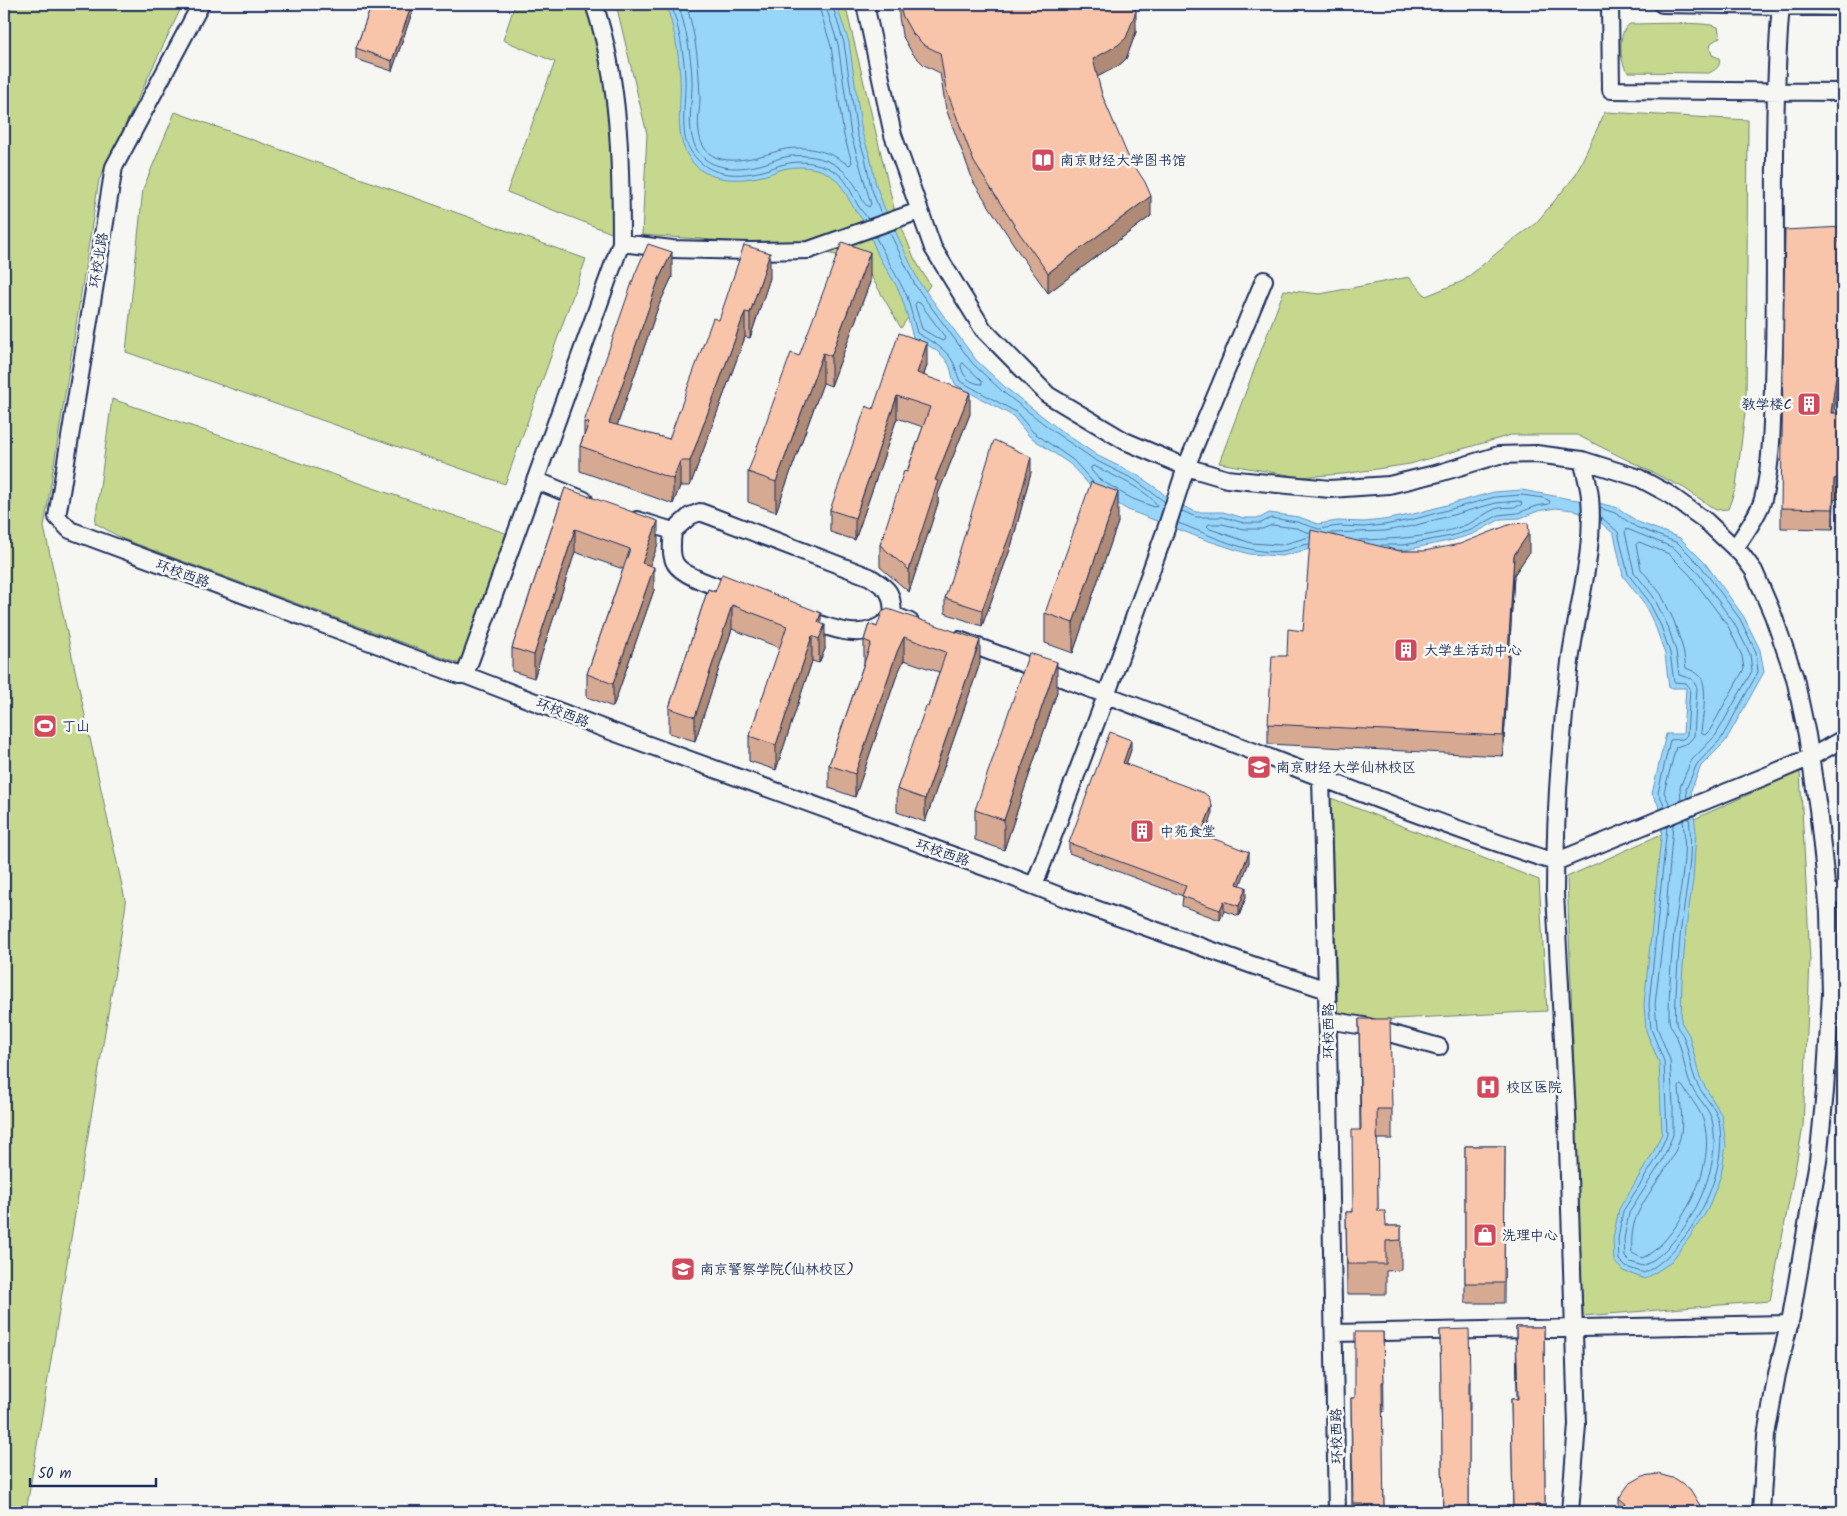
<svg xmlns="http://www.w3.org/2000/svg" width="1847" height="1516" viewBox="0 0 1847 1516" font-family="Kalam,'LXGW WenKai TC',sans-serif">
  <rect width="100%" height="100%" fill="#f6f6f2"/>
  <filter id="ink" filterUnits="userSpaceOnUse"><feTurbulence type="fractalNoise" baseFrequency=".02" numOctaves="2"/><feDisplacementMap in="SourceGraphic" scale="10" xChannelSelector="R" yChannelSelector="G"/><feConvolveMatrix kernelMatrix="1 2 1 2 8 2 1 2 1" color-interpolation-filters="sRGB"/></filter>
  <g filter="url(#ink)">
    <path fill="#c6d88d" stroke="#708476" d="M4,4H183L99,180L44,527L126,904L26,1512H4Z
      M515,4H592L609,61L619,236L507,192L555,62L503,40Z
      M616,4H845L894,208L914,258L930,285L901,328L868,271L837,255L771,244L642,235L647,134Z
      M1630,24C1647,24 1706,21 1718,27L1720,37L1711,43L1710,48L1712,55L1719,58C1722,66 1715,70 1709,73L1628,72C1619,63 1617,31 1630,24Z
      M175,112L586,259L505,484L126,352L143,189Z
      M1605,112L1748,120L1746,404L1736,487L1728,509L1716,510L1684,488L1577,435H1511L1410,464L1343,474L1300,477L1219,463L1284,290L1320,294L1409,277L1426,296L1463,281L1510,242L1536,223L1575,176Z
      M112,399L517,537L471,668L123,539L95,523Z
      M1800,771L1810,960L1803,1127L1770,1301L1583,1316L1567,877Z
      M1331,798L1539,880L1547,1011L1338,1022Z"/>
    <path fill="#98d6f9" stroke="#6693bb" d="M666,4H836L849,42L862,133L870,156L876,185L884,207L919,282L976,360L1006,388L1060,430L1098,456L1137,475L1159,490L1170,500L1196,512H1223L1244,518H1260L1269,513L1299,517L1318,524L1338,521L1364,522L1383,520L1410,515L1494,492L1522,490L1570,499L1595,502L1618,508L1638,522L1680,538L1705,563L1744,617L1760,650L1764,672L1725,742L1701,766L1691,790L1696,832L1693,880L1686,928L1682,980L1681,1022L1689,1035L1700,1078L1722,1116L1726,1146L1721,1175L1707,1211L1689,1238L1670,1263L1645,1279L1623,1271L1614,1261L1613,1238L1619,1209L1652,1155L1662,1133L1659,1062L1646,1031L1644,1004L1662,828L1658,804L1652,794L1666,734H1683L1686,688H1669L1665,654L1656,628L1644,603L1623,576L1614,534L1600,522L1573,510L1556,508L1538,511L1520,518L1501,519L1473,534L1453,540L1405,550L1314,548L1282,556L1249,554L1206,540L1128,510L1093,489L1070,464L1029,436L1013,416L956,385C951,377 952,369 948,363C940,350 925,344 913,337C909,323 906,309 901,296C896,282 886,270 879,257C873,244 869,230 862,219C860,216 857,213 855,210C846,196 842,180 825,172C814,167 799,166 788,168C780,169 773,173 766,175C741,182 706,183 690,159C673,135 682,105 680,78C679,51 674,29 666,4Z"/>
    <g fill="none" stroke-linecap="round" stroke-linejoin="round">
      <path stroke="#4d729c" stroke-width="1" d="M671,4C679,28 684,52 685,78C686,95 680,132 688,146C703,176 733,178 763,171C771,169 778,165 785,164C803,159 829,164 842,177C850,186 853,198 859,207C862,212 865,214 868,219
        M678,4C686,28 691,53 692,79C693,102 685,129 697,150C710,172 742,170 763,164C771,162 778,158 785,157C799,154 817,156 830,162C843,168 852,179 859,192C862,198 863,204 869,207L871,204L851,135L838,44L825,4
        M686,4C696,35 699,65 700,98C700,109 697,121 699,132C704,175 755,158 781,150C788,148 797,148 804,148C813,149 826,152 834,156C839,158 844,163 850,165L852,162L844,136L831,46L818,4
        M832,4L844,43L857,134L865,157L871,187L881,214
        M889,231L915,285L973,364L1003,392L1057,434L1095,460L1135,480L1165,502
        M875,236L907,296L917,333C930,341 946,348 953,362C957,368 956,374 960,381L1016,412L1033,432L1073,460L1093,482
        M917,302L920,303L945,337L944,340L942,341L922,329L915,305Z
        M963,363L982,381V384C971,384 962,376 961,366Z
        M1118,490L1100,480L1091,470V467L1094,466C1108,473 1152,492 1157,506L1154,507L1133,499L1120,492
        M1600,508L1615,513L1636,527L1678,543L1701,566L1740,619L1756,652L1758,672L1721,739L1697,764L1686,789L1687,798
        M1182,511L1196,517H1223L1244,523H1261L1271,518L1297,522L1319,529L1339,526L1364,527L1384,525L1411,520L1495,497L1521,495L1544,498L1550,501L1549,504L1537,506L1518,513L1499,515L1471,530L1451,536L1404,545H1381
        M1600,516L1618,532L1628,574L1648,600L1661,626L1670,653L1674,682L1686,683L1690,688L1687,735L1683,739L1670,740L1658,793L1663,802L1664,807
        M1178,523C1209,534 1249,556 1282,551C1291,550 1300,545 1309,544
        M1331,533L1385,531L1413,526L1496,503L1519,501L1522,503L1521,505C1512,509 1504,506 1495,509C1485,513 1478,520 1468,524C1434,538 1395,539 1359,540
        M1309,537L1281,545L1251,543L1210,529L1207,526L1209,524H1222L1244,529H1262L1272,525L1296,528L1310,533
        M1639,542L1669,554L1690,575L1728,626L1742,656L1744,669L1710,730L1705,735L1701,733C1702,719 1709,687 1700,676C1696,672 1691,670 1686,668L1683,649L1674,621L1661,594L1641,569L1636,545Z
        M1670,805L1664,792L1676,747L1688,743L1694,736L1697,688L1692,679L1679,675L1676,651L1667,624L1653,596L1634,572L1625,532L1627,529L1674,548L1696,570L1734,623L1750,654L1752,671L1716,735L1691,761L1680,787L1681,801
        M1673,824L1666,912L1655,1004L1657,1027L1670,1060L1673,1105V1135L1662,1161L1629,1213L1624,1239L1625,1257L1630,1262L1643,1266C1686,1245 1724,1168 1712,1120C1708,1106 1694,1095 1689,1081C1684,1068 1683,1053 1678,1040C1676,1033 1670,1028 1669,1020C1669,989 1671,957 1675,925C1680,891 1688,855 1683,820
        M1667,827L1649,1004L1651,1029L1664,1061L1667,1134L1657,1158L1623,1211L1618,1239L1619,1260L1626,1267L1644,1273C1690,1250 1732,1169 1718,1118C1713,1104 1700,1093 1695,1079C1690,1066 1689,1051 1684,1038C1682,1032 1676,1028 1676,1022C1675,1013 1676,1004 1676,995C1677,972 1679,949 1681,927C1686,891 1694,854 1689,817
        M1681,1085L1683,1087C1690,1098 1701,1110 1704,1123C1708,1138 1707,1154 1703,1169C1697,1196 1669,1247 1642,1258L1632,1253C1631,1241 1632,1227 1637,1215C1649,1188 1672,1167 1680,1138C1684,1123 1680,1103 1679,1088Z"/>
      <g stroke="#1b2f5e" stroke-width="20">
        <path id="minor" d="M201,4L114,167L57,517L70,530L459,675H465L613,732L1001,873L1065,898L1255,966L1327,990L1337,1512
          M865,4L893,135L933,248L983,329L1048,395L1125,441L1186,467L1227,479L1330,489L1389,485L1439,473L1499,455L1536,454L1582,460L1639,478L1667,493L1706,521L1742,555L1754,571L1773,615L1795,678L1807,735L1818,809L1829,912L1831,994L1825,1091L1818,1161L1791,1317L1777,1374L1766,1435L1761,1512
          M1610,4L1611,90L1843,92
          M1662,4L1843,7
          M621,243L672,249L750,251L809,250L919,211
          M535,480L584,500
          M637,520L673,531L690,516L700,512L711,516L870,577C889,590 892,591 893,615L910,622
          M673,531C672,541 670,554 675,563C682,577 722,588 738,594
          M1735,548C1742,538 1760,511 1763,499C1774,456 1772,397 1774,352C1777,236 1771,119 1781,4
          M805,619C831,628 862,642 886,622
          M959,640C1060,677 1160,715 1260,754C1358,792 1455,830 1555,862L1771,774L1811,757L1843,739
          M465,675L621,243C621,163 620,81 594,4
          M1321,779L1327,990
          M1034,886L1106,696L1166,529L1186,467L1264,280
          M1826,890L1843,896
          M1328,1020L1364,1026L1439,1047
          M1334,1333L1790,1324
          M1570,1512L1577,1425L1567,1115L1555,893C1555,816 1560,739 1570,662C1577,607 1595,553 1590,497C1589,485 1585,472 1582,460"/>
      </g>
      <use href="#minor" stroke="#f6f6f2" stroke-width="16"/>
    </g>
    <path fill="#d6a992" stroke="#1b2f5e" d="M372,4H415L392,71L356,59V48Z
      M899,4H1134L1136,32L1126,59L1118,66L1097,77L1102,95L1151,216L1048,293L1020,254L974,183L946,109L940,73L924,65L912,53L902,35L899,17Z
      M672,277L658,307L617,426L669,439L719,320L770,278L750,338L745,337L690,486H680L673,504L580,471V446L584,435V422Z
      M870,282L831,386L823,383L776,512L748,502V472L799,356Z
      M927,365L924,375L970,414L938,494V503L909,592L880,567V545L923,427L897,418L855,540L830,532V510L873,409Z
      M1839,374L1834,413V500L1833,529L1781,528V508Z
      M1031,472L1011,547L982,626L945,613V598Z
      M565,488L658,544L650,565L654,590L613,707L587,697V674L623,569L575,552L534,678L512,671V648Z
      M1118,522L1073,653L1045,643V613Z
      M1400,551L1529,553L1514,575L1503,756L1268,744V724L1287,656L1303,631Z
      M708,589L821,623L825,649L819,663L812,661L776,770L749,761V736L780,648L732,629L695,741L669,733V708Z
      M869,624L980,663L925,822L897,812V789L928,707L939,672L904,660L897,675L855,797L829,788V765L864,663V640Z
      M1057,692L1004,850L975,840V810Z
      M1131,750L1126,764L1212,816L1205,836L1249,862L1240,885L1246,897L1239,916L1224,911L1220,920L1182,906L1183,896L1069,853V843Z
      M1359,1019L1392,1109V1139H1377L1378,1211L1386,1226H1401V1270L1386,1271V1294H1347L1346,1212H1353L1360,1130Z
      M1465,1146H1505L1504,1303H1465Z
      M1516,1327H1544L1545,1512H1513L1511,1399H1517Z
      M1440,1330L1470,1382V1410H1469V1512H1443Z
      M1383,1332L1384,1412H1382L1384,1512H1352L1351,1398H1355Z
      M1619,1498L1704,1512H1619Z"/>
    <path fill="#ae8a77" stroke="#1b2f5e" d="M412,4H415L392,71V61Z
      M1136,11V32L1126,59L1118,66L1093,79V59Z
      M1151,196V216L1048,293V273Z
      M1843,227V248L1839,242Z
      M672,252V277L658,307L609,449V423L658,281Z
      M870,252V282L831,386V356Z
      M770,253V278L750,338V313Z
      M745,312V337L690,486V461Z
      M927,343V365L917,395V373Z
      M823,353V383L776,512V482Z
      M1843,353V373L1839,374L1831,434V413L1839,354Z
      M970,392V414L938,494V503L909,592V570L935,480Z
      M897,396V418L855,540V518Z
      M1031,457V472L1011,547L982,626V610Z
      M680,461V486L673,504V479Z
      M1843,477V497L1834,500L1833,529V509L1834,479Z
      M1118,492V522L1073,653V623Z
      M658,521V544L642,586V563Z
      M575,529V552L534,678V655Z
      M1529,533V553L1514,575L1503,756V736L1514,555Z
      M654,567V590L613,707V684Z
      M732,605V629L695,741V717Z
      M821,613V633L825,625V649L819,663V639L818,622Z
      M812,636V661L776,770V745Z
      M904,637V660L897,675L855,797V774L897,652Z
      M980,640V663L925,822V799Z
      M1057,662V692L1004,850V820Z
      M1131,740V750L1123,773V763Z
      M1212,806V816L1201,845V834Z
      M1249,852V862L1237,894V884Z
      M1246,887V897L1239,916V906Z
      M1224,901V911L1220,920V910Z"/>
    <path fill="#f9c5aa" stroke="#1b2f5e" d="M372,4H412L392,61L356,48Z
      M900,4H1134L1136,11L1126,38L1118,45L1093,59L1102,95L1128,156L1145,182L1151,196L1048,273L1020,234L974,162L946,89L940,53L924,45L912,33L902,15Z
      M1843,227L1839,242L1843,241V353L1839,354L1831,413H1843V477L1834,479L1833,509L1781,508L1785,230Z
      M842,242L870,252L831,356L823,353L776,482L748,472L791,353L799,356Z
      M648,244L672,252L658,281L609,423L669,439L713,318L719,320L744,245L770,253L750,313L745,312L690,461H680L673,479L580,446L589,423L584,422L635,274Z
      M899,333L927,343L917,373L970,392L935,480L938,481L909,570L880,545L904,471L907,472L930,407L897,396L855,518L830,510L866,406L873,409Z
      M994,440L1031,457L1011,531L982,610L945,598Z
      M1091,482L1118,492L1073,623L1045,613Z
      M565,488L658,521L642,563L654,567L613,684L587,674L630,549L575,529L534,655L512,648Z
      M1528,523L1529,533L1514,555L1503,736L1268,724L1272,656H1287L1288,629L1303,631L1311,530L1400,551H1424L1460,544L1511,524Z
      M722,574L821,613L818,622L825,625L819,639L812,636L776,745L749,736L787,626L732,605L695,717L669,708L708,589L715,592Z
      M888,609L980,640L925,799L897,789L926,706L928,707L946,652L904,637L897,652L855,774L829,765L871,643L864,640L869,624L877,627L882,612Z
      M1029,653L1057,662L1004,820L975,810Z
      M1110,732L1131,740L1123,763L1204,793L1209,797L1212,806L1201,834L1249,852L1237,884L1246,887L1239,906L1224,901L1220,910L1182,896L1186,886L1069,843Z
      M1359,1019H1390L1392,1109H1377L1378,1211H1385L1386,1226H1401V1240L1386,1241V1264H1347L1346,1212H1353L1352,1130H1361Z
      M1465,1146H1505L1504,1283H1465Z
      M1516,1327H1544L1545,1505H1535V1512H1524V1506H1513L1511,1399H1518Z
      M1469,1329L1470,1382H1469V1512H1443L1440,1330Z
      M1355,1332H1383L1384,1382H1382L1384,1512H1364V1504H1353L1351,1398H1355Z
      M1658,1474L1676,1479L1690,1489L1704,1512H1622L1626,1504L1619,1498L1629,1484L1643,1476Z"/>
  </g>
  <defs>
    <g id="library-square" transform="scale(1.25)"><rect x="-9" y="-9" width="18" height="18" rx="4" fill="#d1495b" stroke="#f6f6f2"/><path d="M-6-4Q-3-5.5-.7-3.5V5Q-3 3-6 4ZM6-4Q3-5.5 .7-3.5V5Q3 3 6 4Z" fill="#fff"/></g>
    <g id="building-square" transform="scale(1.25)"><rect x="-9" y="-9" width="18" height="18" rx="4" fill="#d1495b" stroke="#f6f6f2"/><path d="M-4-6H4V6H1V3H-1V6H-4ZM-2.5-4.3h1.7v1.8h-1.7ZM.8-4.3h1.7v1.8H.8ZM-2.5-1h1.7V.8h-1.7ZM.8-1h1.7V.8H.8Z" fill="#fff"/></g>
    <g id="stadium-square" transform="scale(1.25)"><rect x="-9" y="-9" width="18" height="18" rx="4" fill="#d1495b" stroke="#f6f6f2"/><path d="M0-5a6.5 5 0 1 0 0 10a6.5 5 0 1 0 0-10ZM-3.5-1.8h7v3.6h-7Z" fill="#fff"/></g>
    <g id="university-square" transform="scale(1.25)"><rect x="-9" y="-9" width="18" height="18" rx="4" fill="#d1495b" stroke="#f6f6f2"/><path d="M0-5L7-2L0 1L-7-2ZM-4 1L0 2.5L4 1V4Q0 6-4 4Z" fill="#fff"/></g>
    <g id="hospital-square" transform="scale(1.25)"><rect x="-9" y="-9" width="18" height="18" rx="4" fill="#d1495b" stroke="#f6f6f2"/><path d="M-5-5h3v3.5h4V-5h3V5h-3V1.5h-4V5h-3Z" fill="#fff"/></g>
    <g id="shop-square" transform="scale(1.25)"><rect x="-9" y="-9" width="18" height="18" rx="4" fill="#d1495b" stroke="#f6f6f2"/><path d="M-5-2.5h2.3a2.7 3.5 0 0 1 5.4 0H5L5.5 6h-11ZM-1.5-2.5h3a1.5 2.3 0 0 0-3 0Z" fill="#fff"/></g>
  </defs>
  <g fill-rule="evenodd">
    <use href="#library-square" x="1043" y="160"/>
    <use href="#building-square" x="1809" y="404"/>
    <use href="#building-square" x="1406" y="650"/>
    <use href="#stadium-square" x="45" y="726"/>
    <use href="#university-square" x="1259" y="767"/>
    <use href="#building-square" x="1142" y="831"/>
    <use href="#hospital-square" x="1488" y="1087"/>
    <use href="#shop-square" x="1485" y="1235"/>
    <use href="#university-square" x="683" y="1269"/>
  </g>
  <g text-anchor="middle" stroke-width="5" stroke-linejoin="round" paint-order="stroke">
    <g font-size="14" fill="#1b2f5e" stroke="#f6f6f2" text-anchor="start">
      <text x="1060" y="165">南京财经大学图书馆</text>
      <text x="1792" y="409" text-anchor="end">教学楼C</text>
      <text x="1424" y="655">大学生活动中心</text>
      <text x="62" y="731">丁山</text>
      <text x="1276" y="772">南京财经大学仙林校区</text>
      <text x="1160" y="836">中苑食堂</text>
      <text x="1506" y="1092">校区医院</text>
      <text x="1502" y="1240">洗理中心</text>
      <text x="700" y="1274">南京警察学院(仙林校区)</text>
    </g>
    <g font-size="14" fill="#1b2f5e" stroke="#f6f6f2">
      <text transform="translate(98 260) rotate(-81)" y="5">环校北路</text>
      <text transform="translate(183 573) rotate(20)" y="5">环校西路</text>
      <text transform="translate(563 712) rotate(22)" y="5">环校西路</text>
      <text transform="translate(943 852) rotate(19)" y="5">环校西路</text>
      <text transform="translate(1328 1031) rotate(-90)" y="5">环校西路</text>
      <text transform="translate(1336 1436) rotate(-91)" y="5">环校西路</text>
    </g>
  </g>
  <rect width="1847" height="1516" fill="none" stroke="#f6f6f2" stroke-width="20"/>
  <rect x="10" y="10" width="1827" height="1496" fill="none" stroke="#1b2f5e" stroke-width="2" filter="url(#ink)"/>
  <path d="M30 1478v8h126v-8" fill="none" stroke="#1b2f5e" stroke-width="2.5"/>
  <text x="38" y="1478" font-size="15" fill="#1b2f5e" stroke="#f6f6f2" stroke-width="4" paint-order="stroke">50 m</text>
</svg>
